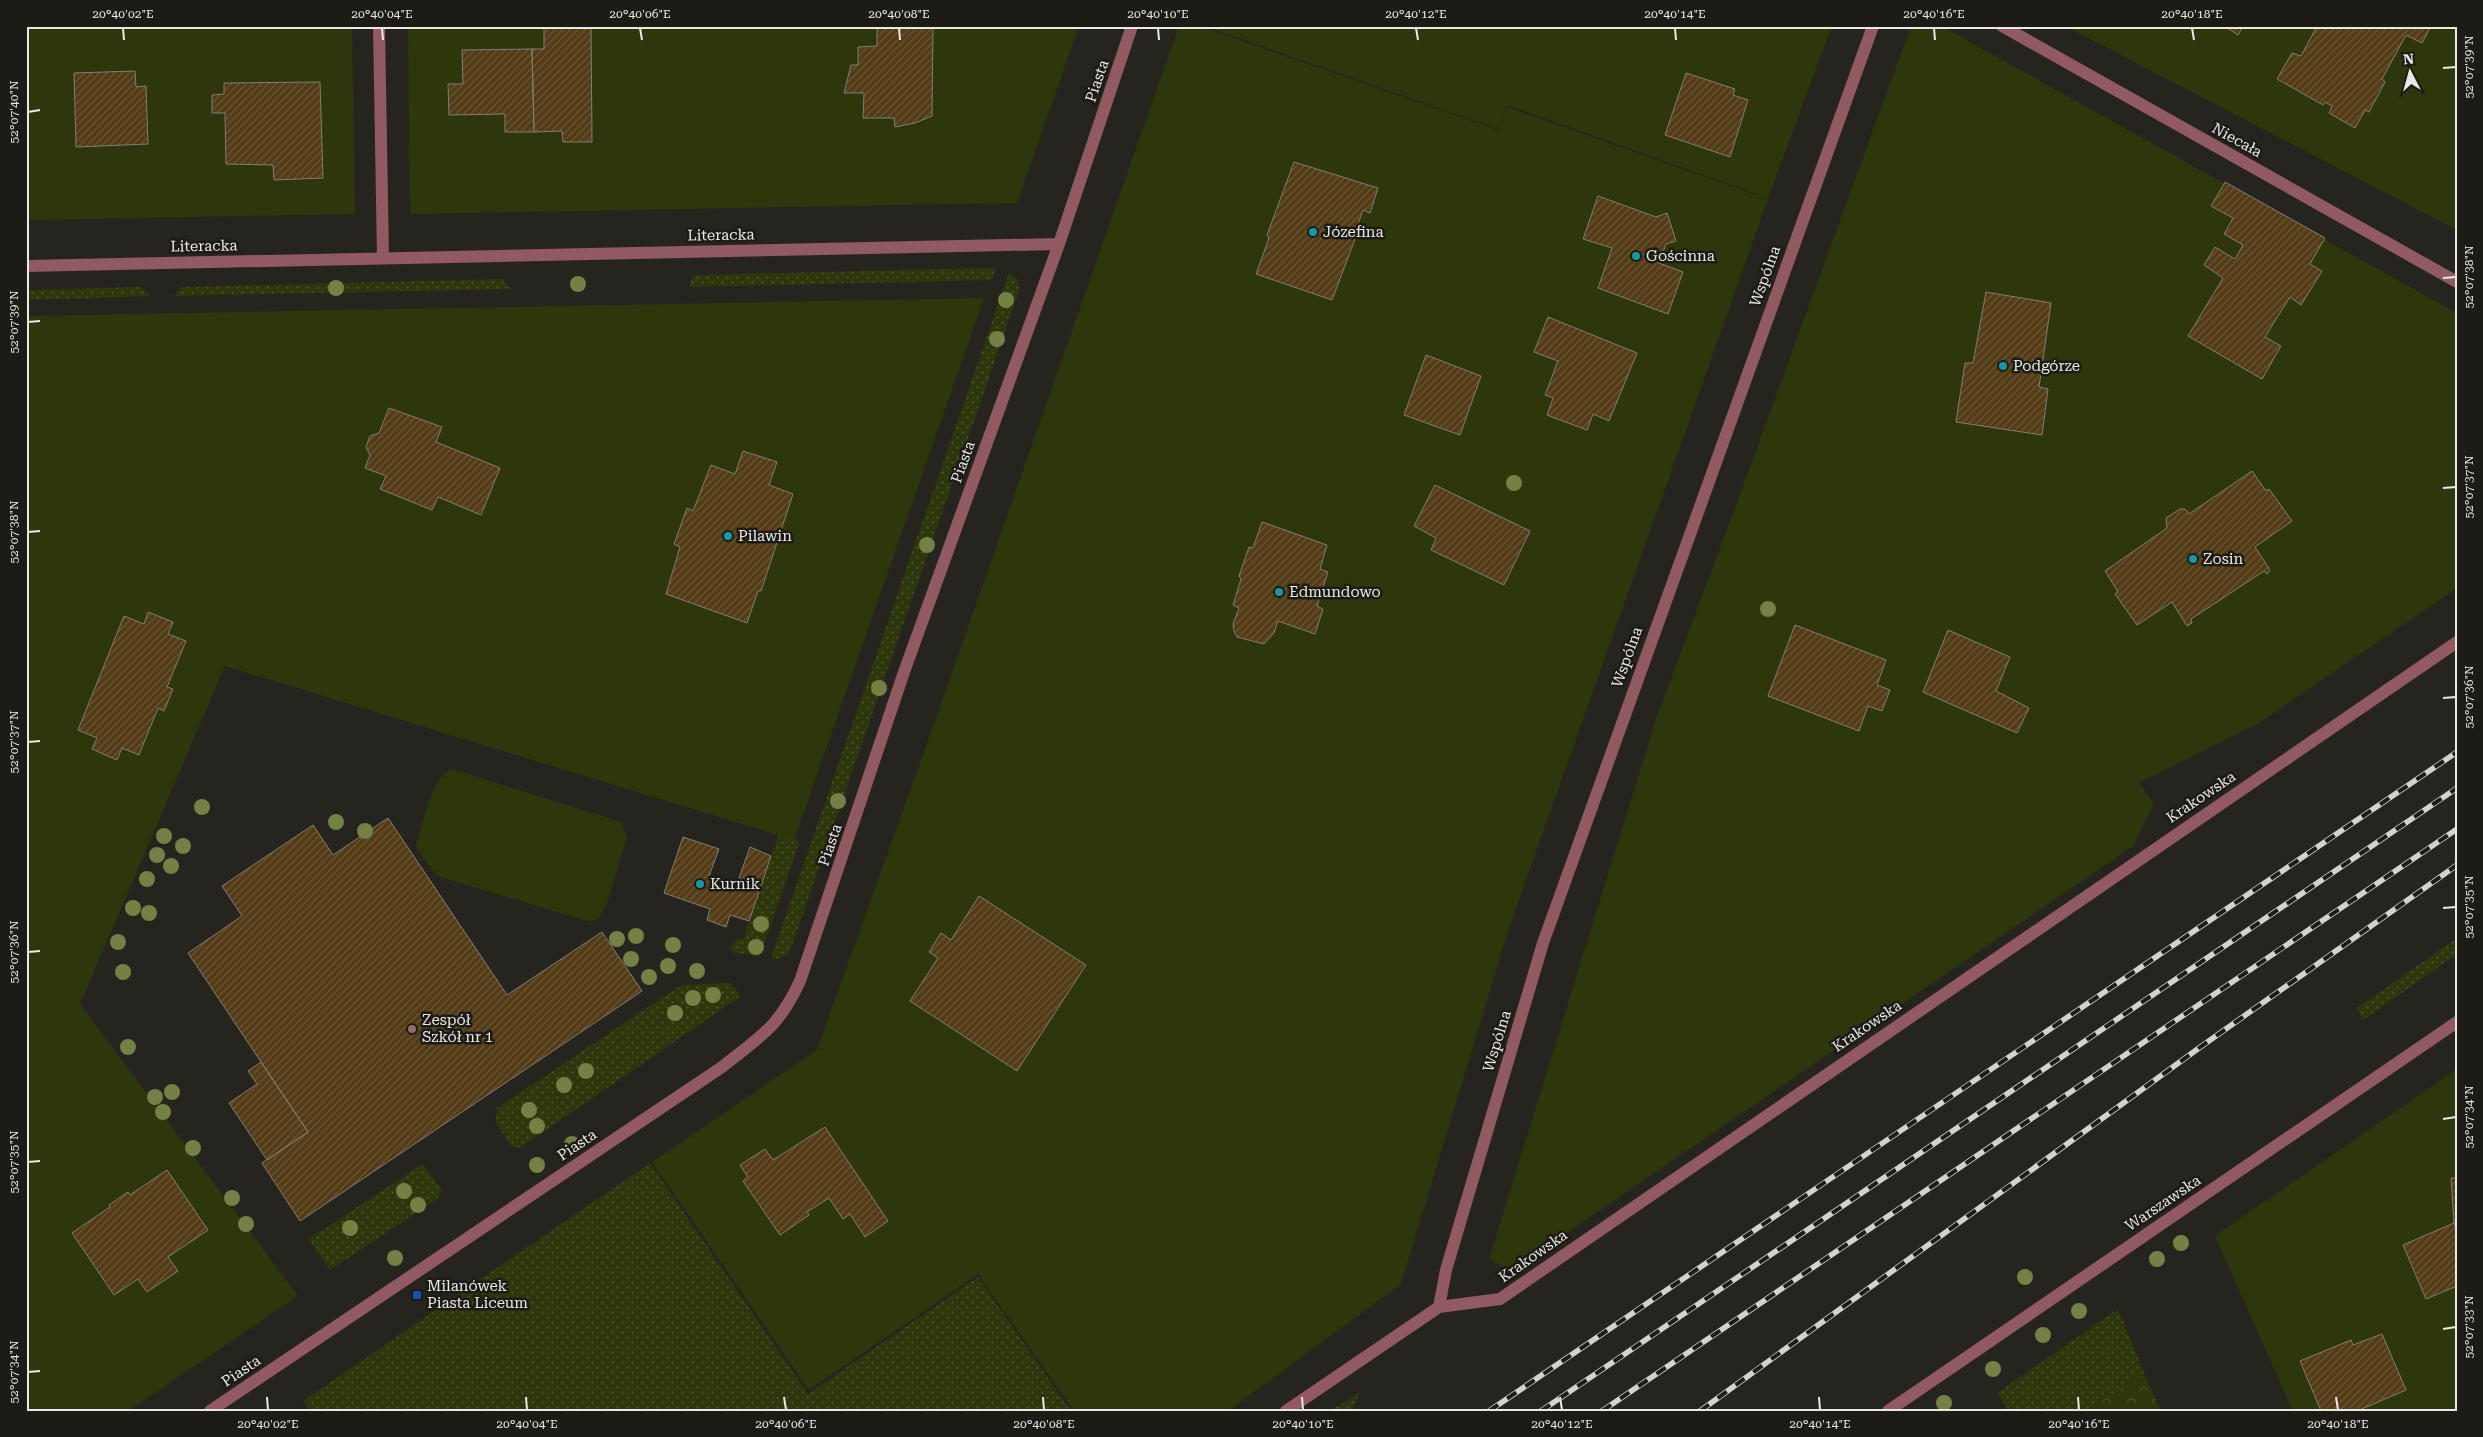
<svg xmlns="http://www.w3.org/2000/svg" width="2483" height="1437" viewBox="0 0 2483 1437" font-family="'Roboto Serif',serif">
  <defs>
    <pattern id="grass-dots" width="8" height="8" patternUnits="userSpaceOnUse" patternTransform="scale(1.25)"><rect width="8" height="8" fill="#2e370b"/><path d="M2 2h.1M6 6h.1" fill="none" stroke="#4c542e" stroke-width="1.8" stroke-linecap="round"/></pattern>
    <pattern id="park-crowns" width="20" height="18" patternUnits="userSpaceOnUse" patternTransform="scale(1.25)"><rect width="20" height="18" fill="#2e370b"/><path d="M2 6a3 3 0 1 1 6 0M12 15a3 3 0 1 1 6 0" fill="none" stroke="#4c542e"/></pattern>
    <pattern id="building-hatch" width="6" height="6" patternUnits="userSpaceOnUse" patternTransform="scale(1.25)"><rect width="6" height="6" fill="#523b15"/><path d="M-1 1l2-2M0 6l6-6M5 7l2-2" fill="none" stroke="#6b5737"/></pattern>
  </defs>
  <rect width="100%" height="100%" fill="#26241f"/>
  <path fill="url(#grass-dots)" d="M986,268L996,269L992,280L690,287V282L696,275Z
    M1009,273L1018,280L1019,291L789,954L777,959L771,958Z
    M503,279L510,289L174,296L181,287Z
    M141,287L150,296L26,300L29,290Z
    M779,834L800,841L760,956L735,953L729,948L739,938L743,940Z
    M2457,938V954L2363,1020L2357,1008Z
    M730,983L741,996L520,1148L511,1146L495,1121L497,1108L681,985Z
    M650,1163L808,1394L978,1277L1071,1411H310L303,1401Z
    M423,1164L442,1190L437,1199L330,1270L309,1239Z
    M2118,1309L2144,1373L2087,1411H2009L1997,1393Z
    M1360,1392L1352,1411H1330Z"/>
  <path fill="url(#park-crowns)" d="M2144,1373L2161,1411H2087Z"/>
  <path fill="#2e370b" d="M26,26H352L355,214L26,220Z
    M408,26H1079L1017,203L410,214Z
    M1179,26H1199L1498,130L1507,107L1768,199L1510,925L1401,1284L1228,1411H1074L978,1274L809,1390L652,1162L817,1050L934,724Z
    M1204,26H1832L1768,198L1507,105L1498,129Z
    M1911,26H1941L2457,313V588L2259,723L2139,783L2154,803L2133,846L1511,1271L1489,1259L1656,719L1738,500Z
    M2065,26H2457V230Z
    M984,298L794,840L225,666L80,1004L298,1296L128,1411H26V316Z
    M452,769L621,822L627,837L606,906L599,918L592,921L584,920L437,876L419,852L416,845C423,825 432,775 452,769Z
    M2457,1069V1411H2293L2215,1236Z"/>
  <path fill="url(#building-hatch)" stroke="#817d77" d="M544,26H591L592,142H563L562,131L534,132L532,49H544Z
    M877,26H933L932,116L915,123L895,127L894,118H863L864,93H844L851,65H858V47L877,46Z
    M2224,26H2243L2238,35Z
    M2317,26H2431L2422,43L2406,35L2382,79L2385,82L2369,112L2365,110L2355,128L2329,113L2332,106L2325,102L2323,105L2277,79L2292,53L2301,56Z
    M532,49L534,132H505V114L449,115L448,84H463L462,50Z
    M135,71L136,87L146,86L148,144L76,147L74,73Z
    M1686,73L1735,89L1733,95L1748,100L1730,157L1665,135Z
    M320,82L323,178L274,180L273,165L226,164L225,113H212V95L224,94V83Z
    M1294,162L1378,188L1370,213L1363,210L1358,224L1360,226L1332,300L1256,274L1269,238L1267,235Z
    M2225,182L2325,238L2310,264L2322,271L2301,305L2290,297L2265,337L2281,346L2262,379L2188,336L2223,278L2204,265L2215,247L2235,259L2243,245L2224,234L2233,218L2211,206Z
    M1598,196L1656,217L1667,213L1676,241L1666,244L1659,263L1683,272L1668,314L1598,288L1612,248L1583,239Z
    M1986,292L2051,303L2039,387L2048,389L2042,435L1956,422L1965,363H1973Z
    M1548,317L1637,353L1609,421L1593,414L1587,430L1547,415L1553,398L1545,395L1558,361L1534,352Z
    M1426,355L1481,376L1460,435L1404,415Z
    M389,408L442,427L436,442L500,468L481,515L438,497L432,510L380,489L386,476L365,468L370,455L366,447L370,436L379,433Z
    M743,451L777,462L769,485L793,494L761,591H758L747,623L666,594L680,547L674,544L687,508L693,511L711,465L735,474Z
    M2252,471L2266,491L2269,489L2292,521L2255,547L2270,570L2267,574L2264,571L2191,619L2192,623L2187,626L2172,602L2137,625L2115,594L2118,592L2105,571L2167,528L2166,518L2180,509H2185L2189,514Z
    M1435,485L1530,531L1504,585L1431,550L1436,538L1414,526Z
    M1262,522L1327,545L1320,569L1328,572L1317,606L1323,609L1315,634L1278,621L1274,633L1264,644L1237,637L1234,631L1233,624L1239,608L1233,605L1241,579L1239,576L1249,547L1253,548Z
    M148,612L173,622L168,634L186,641L167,687L173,689L164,711L158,708L139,755L122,748L117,760L92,749L97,738L78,730L124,616L144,624Z
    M1795,625L1886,660L1877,685L1890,690L1882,711L1868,706L1859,731L1768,696Z
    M1948,630L2010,657L1996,691L2029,708L2017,733L1923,692Z
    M388,818L507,995L602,932L642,991L300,1221L262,1163L308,1132L188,953L242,916L222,886L313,825L333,855Z
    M683,837L719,849L709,876L759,892L749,921L730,915L726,927L707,920L710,909L664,893Z
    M750,847L771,856L761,886L739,878Z
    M979,896L1086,965L1017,1071L910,1001L938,958L929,952L941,933L951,940Z
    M261,1062L308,1132L267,1160L229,1103L257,1084L248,1071Z
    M825,1127L888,1221L865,1237L850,1214L843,1219L829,1198L807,1212L809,1215L780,1235L743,1181L748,1177L740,1165L765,1149L773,1160Z
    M167,1170L208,1230L168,1257L178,1271L147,1292L138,1279L114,1295L72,1233L110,1207L109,1205L128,1192L130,1195Z
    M2451,1178H2457V1231L2454,1223Z
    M2454,1223L2457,1231V1286L2426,1299L2403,1245Z
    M2382,1334L2406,1390L2357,1411H2321L2300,1361L2351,1340L2353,1345Z"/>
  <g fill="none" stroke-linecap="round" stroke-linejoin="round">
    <path stroke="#915962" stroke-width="12" d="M379,26L383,258"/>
    <path stroke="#915962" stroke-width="12" d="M2002,26L2457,282
      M26,266L1059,244
      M1439,1307L1446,1270L1543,943L1873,26
      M210,1411L722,1067C760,1037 779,1027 800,981L904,672L1059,244L1132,26
      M1286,1411L1439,1307L1500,1299L2457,642"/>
    <path stroke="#915962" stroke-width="12" d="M1888,1411L2457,1022"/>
    <g stroke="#d3d2cf" stroke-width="5.5">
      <path id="rail" d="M1489,1411L2457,752
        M1541,1411L2457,788
        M1602,1411L2457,829
        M1700,1411L2199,1048L2457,865"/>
    </g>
    <use href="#rail" stroke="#1d1b16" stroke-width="4" stroke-dasharray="11" stroke-linecap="butt"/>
  </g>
  <g fill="#748044">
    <circle cx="578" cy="284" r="8"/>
    <circle cx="336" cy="288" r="8"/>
    <circle cx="1006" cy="300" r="8"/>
    <circle cx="997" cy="339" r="8"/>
    <circle cx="1514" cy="483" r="8"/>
    <circle cx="927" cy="545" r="8"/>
    <circle cx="1768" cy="609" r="8"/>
    <circle cx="879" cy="688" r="8"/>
    <circle cx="838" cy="801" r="8"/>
    <circle cx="202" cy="807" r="8"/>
    <circle cx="336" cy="822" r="8"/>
    <circle cx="365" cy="831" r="8"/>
    <circle cx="164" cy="836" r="8"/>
    <circle cx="183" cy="846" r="8"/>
    <circle cx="157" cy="855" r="8"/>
    <circle cx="171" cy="866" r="8"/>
    <circle cx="147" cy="879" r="8"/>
    <circle cx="133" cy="908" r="8"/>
    <circle cx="149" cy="913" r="8"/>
    <circle cx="761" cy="924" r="8"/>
    <circle cx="636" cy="936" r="8"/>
    <circle cx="617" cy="939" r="8"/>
    <circle cx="118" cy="942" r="8"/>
    <circle cx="673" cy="945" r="8"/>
    <circle cx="756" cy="947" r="8"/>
    <circle cx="631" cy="959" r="8"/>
    <circle cx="668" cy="966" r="8"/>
    <circle cx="697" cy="971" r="8"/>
    <circle cx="123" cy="972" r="8"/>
    <circle cx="649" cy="977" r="8"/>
    <circle cx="713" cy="995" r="8"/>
    <circle cx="693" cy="998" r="8"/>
    <circle cx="675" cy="1013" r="8"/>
    <circle cx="128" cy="1047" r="8"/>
    <circle cx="586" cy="1071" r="8"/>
    <circle cx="564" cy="1085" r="8"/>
    <circle cx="172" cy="1092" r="8"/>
    <circle cx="155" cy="1097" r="8"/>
    <circle cx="529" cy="1110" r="8"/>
    <circle cx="163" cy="1112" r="8"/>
    <circle cx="537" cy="1126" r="8"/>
    <circle cx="572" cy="1144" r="8"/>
    <circle cx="193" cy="1148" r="8"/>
    <circle cx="537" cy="1165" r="8"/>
    <circle cx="404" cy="1191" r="8"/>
    <circle cx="232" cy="1198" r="8"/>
    <circle cx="418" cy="1205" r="8"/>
    <circle cx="246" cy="1224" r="8"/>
    <circle cx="350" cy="1228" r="8"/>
    <circle cx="2181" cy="1243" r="8"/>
    <circle cx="395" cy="1258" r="8"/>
    <circle cx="2157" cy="1259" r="8"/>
    <circle cx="2025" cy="1277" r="8"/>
    <circle cx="2079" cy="1311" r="8"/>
    <circle cx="2043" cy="1335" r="8"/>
    <circle cx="1993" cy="1369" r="8"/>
    <circle cx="1944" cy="1403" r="8"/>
  </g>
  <path fill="none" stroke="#e9e8e5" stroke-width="2" d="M123,28L124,40M382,28L383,40M640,28L642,40M899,28L900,40M1158,28L1159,40M1416,28L1418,40M1675,28L1676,40M1934,28L1935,40M2192,28L2194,40M2443,68L2456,67M28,112L40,110M2443,278L2456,277M28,322L40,321M2443,488L2456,487M28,532L40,531M2443,698L2456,697M28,742L40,741M2443,908L2456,907M28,952L40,951M2443,1119L2456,1117M28,1162L40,1161M2443,1329L2456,1327M28,1372L40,1371M267,1397L268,1410M526,1397L527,1410M784,1397L786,1410M1043,1397L1044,1410M1302,1397L1303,1410M1560,1397L1562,1410M1819,1397L1820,1410M2078,1397L2079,1410M2336,1397L2338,1410"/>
  <g fill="#0f9aa8" stroke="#1d1b16" stroke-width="2">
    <circle cx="1313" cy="232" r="5"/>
    <circle cx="1636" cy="256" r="5"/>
    <circle cx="2003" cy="366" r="5"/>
    <circle cx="728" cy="536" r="5"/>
    <circle cx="2193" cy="559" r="5"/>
    <circle cx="1279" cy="592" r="5"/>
    <circle cx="700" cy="884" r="5"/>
  </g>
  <circle fill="#8d6e63" stroke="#1d1b16" stroke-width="2" cx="412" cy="1029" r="5"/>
  <rect fill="#1a4fb4" stroke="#1d1b16" stroke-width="2" x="412" y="1290" width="10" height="10" rx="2.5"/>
  <g text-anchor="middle" stroke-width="5" stroke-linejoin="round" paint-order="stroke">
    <g font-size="15" fill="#e9e8e5" stroke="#1d1b16">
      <text transform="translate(1097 81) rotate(-71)" y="5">Piasta</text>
      <text transform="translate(2237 140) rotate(29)" y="5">Niecała</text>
      <text transform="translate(721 235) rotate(-1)" y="5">Literacka</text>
      <text transform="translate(204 246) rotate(-1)" y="5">Literacka</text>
      <text transform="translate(1765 276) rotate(-70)" y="5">Wspólna</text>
      <text transform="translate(963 462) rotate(-70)" y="5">Piasta</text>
      <text transform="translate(1627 657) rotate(-70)" y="5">Wspólna</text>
      <text transform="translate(2201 797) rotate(-34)" y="5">Krakowska</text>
      <text transform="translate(830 845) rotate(-71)" y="5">Piasta</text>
      <text transform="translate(1867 1026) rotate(-34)" y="5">Krakowska</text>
      <text transform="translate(1497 1041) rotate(-73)" y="5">Wspólna</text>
      <text transform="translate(577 1145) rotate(-34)" y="5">Piasta</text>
      <text transform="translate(2163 1203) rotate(-34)" y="5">Warszawska</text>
      <text transform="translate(1533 1256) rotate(-35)" y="5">Krakowska</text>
      <text transform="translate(241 1371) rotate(-34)" y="5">Piasta</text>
    </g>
    <g font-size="15" fill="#e9e8e5" stroke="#1d1b16" text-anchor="start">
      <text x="1323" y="237">Józefina</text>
      <text x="1646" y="261">Gościnna</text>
      <text x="2013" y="371">Podgórze</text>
      <text x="738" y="541">Pilawin</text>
      <text x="2203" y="564">Zosin</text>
      <text x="1289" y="597">Edmundowo</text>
      <text x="710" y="889">Kurnik</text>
      <text x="422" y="1025">Zespół<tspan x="422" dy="17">Szkół nr 1</tspan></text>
      <text x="427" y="1291">Milanówek<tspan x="427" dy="17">Piasta Liceum</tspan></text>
    </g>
  </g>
  <rect width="2483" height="1437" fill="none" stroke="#1d1b16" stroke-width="55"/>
  <g transform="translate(2410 72) rotate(354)" stroke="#1d1b16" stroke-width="4" paint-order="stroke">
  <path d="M0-4L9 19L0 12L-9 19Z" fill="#e9e8e5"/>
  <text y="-8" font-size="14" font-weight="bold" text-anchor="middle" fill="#e9e8e5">N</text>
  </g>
  <rect x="28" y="28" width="2428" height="1382" fill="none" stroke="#e9e8e5" stroke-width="2"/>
  <g font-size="12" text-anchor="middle" fill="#e9e8e5">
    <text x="123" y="18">20°40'02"E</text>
    <text x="382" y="18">20°40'04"E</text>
    <text x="640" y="18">20°40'06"E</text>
    <text x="899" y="18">20°40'08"E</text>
    <text x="1158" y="18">20°40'10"E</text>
    <text x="1416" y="18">20°40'12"E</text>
    <text x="1675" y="18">20°40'14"E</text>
    <text x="1934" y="18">20°40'16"E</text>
    <text x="2192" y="18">20°40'18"E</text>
    <text transform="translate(2469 67) rotate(-90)" y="4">52°07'39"N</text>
    <text transform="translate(14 112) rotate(-90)" y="4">52°07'40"N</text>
    <text transform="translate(2469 277) rotate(-90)" y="4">52°07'38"N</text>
    <text transform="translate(14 322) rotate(-90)" y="4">52°07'39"N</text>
    <text transform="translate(2469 487) rotate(-90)" y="4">52°07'37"N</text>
    <text transform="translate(14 532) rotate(-90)" y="4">52°07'38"N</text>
    <text transform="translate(2469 697) rotate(-90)" y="4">52°07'36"N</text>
    <text transform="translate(14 742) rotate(-90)" y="4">52°07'37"N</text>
    <text transform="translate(2469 907) rotate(-90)" y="4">52°07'35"N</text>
    <text transform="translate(14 952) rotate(-90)" y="4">52°07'36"N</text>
    <text transform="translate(2469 1117) rotate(-90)" y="4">52°07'34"N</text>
    <text transform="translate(14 1162) rotate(-90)" y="4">52°07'35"N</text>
    <text transform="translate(2469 1327) rotate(-90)" y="4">52°07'33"N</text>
    <text transform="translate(14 1372) rotate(-90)" y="4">52°07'34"N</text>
    <text x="268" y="1428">20°40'02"E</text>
    <text x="527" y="1428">20°40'04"E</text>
    <text x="786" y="1428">20°40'06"E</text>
    <text x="1044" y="1428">20°40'08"E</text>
    <text x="1303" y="1428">20°40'10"E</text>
    <text x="1562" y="1428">20°40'12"E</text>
    <text x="1820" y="1428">20°40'14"E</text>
    <text x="2079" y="1428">20°40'16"E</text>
    <text x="2338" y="1428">20°40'18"E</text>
  </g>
</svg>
